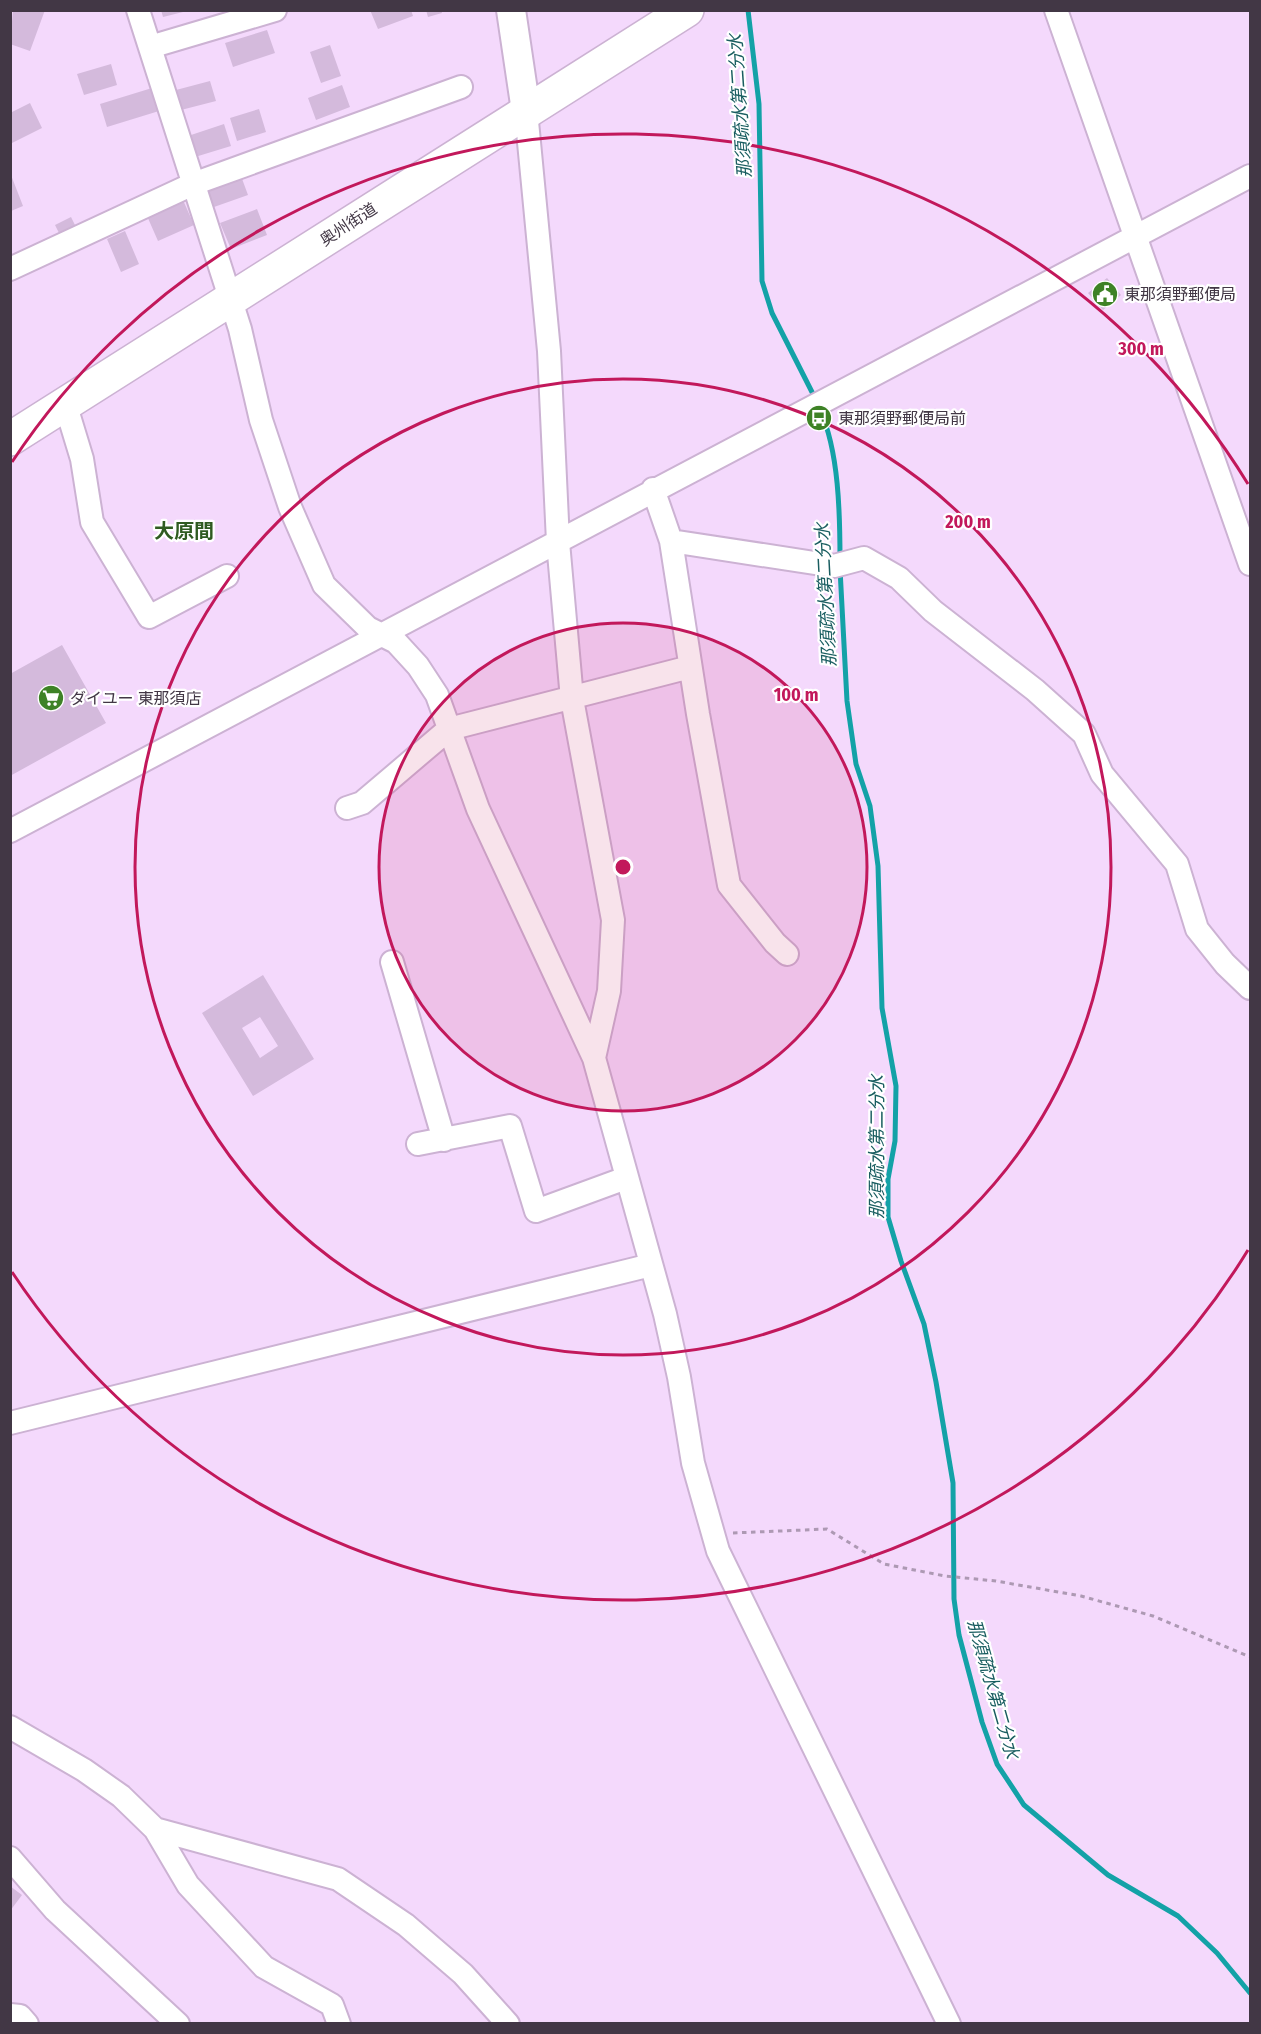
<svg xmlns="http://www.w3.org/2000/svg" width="1261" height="2034" viewBox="0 0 1261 2034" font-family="'Fira Sans Condensed','Noto Sans JP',sans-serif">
  <rect width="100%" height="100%" fill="#f4d9fc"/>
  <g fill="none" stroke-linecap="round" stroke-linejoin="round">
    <path stroke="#13a2a7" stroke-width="5" d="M748,10L759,104L762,281L772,313L815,398
      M820,410C839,451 840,515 840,560
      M840,569L847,701L856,764L870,806L878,866L882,1008L896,1086L895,1141L888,1179V1217L901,1261L924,1324L936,1382L953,1483L954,1599L959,1635L982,1722L997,1764L1024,1805L1108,1875L1178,1916L1217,1953L1250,1993"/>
  </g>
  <path fill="#d4badc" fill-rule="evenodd" d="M13,10H45L30,51L10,44Z
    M161,10H187V11L163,17Z
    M370,10H411L413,16L378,29Z
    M426,10H441L442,13L428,17Z
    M267,30L275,53L233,67L225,43Z
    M330,45L341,76L321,83L310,52Z
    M111,64L117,85L84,95L77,74Z
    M210,81L216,101L181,110L176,90Z
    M342,85L350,107L316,120L308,98Z
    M152,88L159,111L107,127L100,104Z
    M30,103L42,128L10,144V113Z
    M259,109L266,132L237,141L230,118Z
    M224,124L231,146L195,157L188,136Z
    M11,175L23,206L11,211Z
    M241,176L248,195L214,207L207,188Z
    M183,200L194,225L158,241L147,216Z
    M257,209L267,235L231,249L220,223Z
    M71,217L77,229L61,237L55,225Z
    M125,231L139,264L121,272L107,239Z
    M1107,278L1121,295L1103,310L1088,293Z
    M62,645L106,723L10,776V674Z
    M263,975L314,1059L253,1096L202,1013ZM260,1017L278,1046L260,1058L242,1028Z
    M10,1886L22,1895L10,1911Z"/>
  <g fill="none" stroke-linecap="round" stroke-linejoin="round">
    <g stroke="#ccb2d3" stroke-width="26">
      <path id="minor" d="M138,10L240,329L261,420L290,507L324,585L368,628L396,642L418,666L437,695L478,809L594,1058L665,1314L679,1377L693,1463L718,1551L949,2024
        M1056,10L1250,564
        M150,47L275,10
        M526,111L549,351L558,542L572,699L613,920L609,991L594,1058
        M10,269L193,184L461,87
        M65,403L82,459L92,522L149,617L227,576
        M653,489L671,541L834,566L864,558L899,578L933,611L1035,690L1084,734L1102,774L1177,864L1197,929L1225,964L1250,988
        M671,541L698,714L729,885L775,943L787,954
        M347,808L362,803L449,729L690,667
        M10,831L1250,176
        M392,962L444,1140
        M418,1144L510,1126L536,1211L626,1178
        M10,1423L651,1265
        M10,1727L84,1770L121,1796L155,1829L338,1879L406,1925L463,1974L508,2024
        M155,1829L188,1885L264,1967L332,2005L339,2024
        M10,1858L55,1910L178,2024
        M10,2015L20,2016L27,2024"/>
    </g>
    <g stroke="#ccb2d3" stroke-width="32">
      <path id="major" d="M511,10L526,111"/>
    </g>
    <g stroke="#ccb2d3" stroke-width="36">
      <path id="highway" d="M10,439L687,10"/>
    </g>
    <path stroke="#ad99b3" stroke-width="3" stroke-dasharray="4.5 4.5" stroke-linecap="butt" d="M733,1533L827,1529L884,1564L945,1576L996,1581L1081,1596L1153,1616L1250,1657"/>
    <use href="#minor" stroke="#fff" stroke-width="22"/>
    <use href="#major" stroke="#fff" stroke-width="28"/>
    <use href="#highway" stroke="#fff" stroke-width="33"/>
  </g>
  <circle cx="623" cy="867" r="244" fill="#c2185b" fill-opacity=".12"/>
  <g fill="none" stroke="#c2185b" stroke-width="3">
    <circle cx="623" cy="867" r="244"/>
    <circle cx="623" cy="867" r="488"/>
    <path d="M1248 1250A733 733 0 0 1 12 1272M12 462A733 733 0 0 1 1248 484"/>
  </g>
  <defs>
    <g id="civic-disc" transform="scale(1.35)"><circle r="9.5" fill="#3e8226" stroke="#fff"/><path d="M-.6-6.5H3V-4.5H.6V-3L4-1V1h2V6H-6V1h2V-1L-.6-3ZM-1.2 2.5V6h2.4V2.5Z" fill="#fff"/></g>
    <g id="bus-disc" transform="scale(1.35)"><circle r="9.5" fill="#3e8226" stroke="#fff"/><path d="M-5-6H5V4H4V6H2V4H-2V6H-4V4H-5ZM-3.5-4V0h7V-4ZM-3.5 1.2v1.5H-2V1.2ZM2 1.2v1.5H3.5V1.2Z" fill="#fff"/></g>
    <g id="supermarket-disc" transform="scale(1.35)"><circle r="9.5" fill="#3e8226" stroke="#fff"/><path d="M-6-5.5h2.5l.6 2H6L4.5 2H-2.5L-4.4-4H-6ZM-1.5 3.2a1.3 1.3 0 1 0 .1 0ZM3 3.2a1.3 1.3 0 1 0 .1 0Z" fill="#fff"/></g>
  </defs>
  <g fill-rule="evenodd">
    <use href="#civic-disc" x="1105" y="294"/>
    <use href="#bus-disc" x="819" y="418"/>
    <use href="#supermarket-disc" x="51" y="698"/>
  </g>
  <g text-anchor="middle" stroke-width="4.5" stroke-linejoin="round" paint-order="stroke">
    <g font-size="16" fill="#423745" stroke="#fff">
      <text transform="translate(348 224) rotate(-33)" y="6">奥州街道</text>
    </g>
    <g font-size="16" fill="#423745" stroke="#fff" text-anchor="start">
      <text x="1124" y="300">東那須野郵便局</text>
      <text x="838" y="424">東那須野郵便局前</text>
      <text x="70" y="704">ダイユー 東那須店</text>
    </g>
    <g font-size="18" font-style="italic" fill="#195d60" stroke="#fff">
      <text transform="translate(740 106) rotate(-94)" y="6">那須疏水第二分水</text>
      <text transform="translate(826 595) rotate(-93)" y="6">那須疏水第二分水</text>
      <text transform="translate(877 1147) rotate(-90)" y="6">那須疏水第二分水</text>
      <text transform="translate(993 1689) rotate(74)" y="6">那須疏水第二分水</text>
    </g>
    <g font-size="20" font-weight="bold" fill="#2f5b21" stroke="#fff">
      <text x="184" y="538">大原間</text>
    </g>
  </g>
  <circle cx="623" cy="867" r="9" fill="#c2185b" stroke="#fff" stroke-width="3"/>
  <g font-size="18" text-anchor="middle" font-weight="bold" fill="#c2185b" stroke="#fff" stroke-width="4.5" stroke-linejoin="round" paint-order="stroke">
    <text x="1141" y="355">300 m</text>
    <text x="968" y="528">200 m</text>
    <text x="796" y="701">100 m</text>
  </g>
  <rect width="1261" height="2034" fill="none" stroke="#423745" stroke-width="24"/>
</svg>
